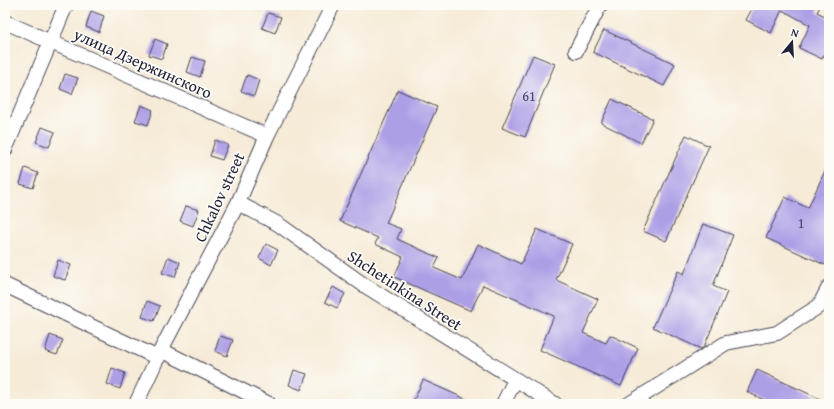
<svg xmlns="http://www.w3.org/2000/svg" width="834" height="409" viewBox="0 0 834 409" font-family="'Gentium Book Plus',serif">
  <rect width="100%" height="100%" fill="#fdfcf7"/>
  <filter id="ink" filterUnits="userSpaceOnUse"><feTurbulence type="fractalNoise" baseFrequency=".025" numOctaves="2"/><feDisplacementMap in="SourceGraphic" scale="8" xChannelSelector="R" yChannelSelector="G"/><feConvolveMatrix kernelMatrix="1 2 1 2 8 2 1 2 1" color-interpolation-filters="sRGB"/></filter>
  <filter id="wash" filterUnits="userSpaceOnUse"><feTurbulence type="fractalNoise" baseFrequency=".012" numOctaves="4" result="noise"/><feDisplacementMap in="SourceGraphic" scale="16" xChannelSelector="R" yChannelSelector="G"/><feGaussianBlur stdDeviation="0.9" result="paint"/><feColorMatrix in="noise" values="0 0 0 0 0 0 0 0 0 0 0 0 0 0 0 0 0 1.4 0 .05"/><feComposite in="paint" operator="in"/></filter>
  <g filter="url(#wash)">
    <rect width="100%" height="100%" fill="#f6ebd7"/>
    <g id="blocks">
      <path fill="#ad9fe6" d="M754,5H821L817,12L829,18V45L822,59L799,48L810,25L782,10L771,33L746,20Z
        M91,11L104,16L99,32L86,27Z
        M268,13L281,17L275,33L262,28Z
        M604,30L675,64L664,86L593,52Z
        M155,39L167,44L162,59L149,55Z
        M533,55L555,64L525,137L502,128Z
        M192,57L205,61L200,77L187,72Z
        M65,74L78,78L72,94L60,89Z
        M247,75L259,80L254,96L241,91Z
        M398,90L437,107L386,223L401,229L397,239L439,258L434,268L462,280L478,244L521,264L537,229L572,244L556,280L598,299L583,333L606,343L610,335L638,348L621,386L540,350L554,316L483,285L471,311L394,277L403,257L375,244L378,238L340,221Z
        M612,99L653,119L641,143L601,123Z
        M141,105L153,110L148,125L135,121Z
        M42,127L55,132L49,147L36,142Z
        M686,135L709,146L666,241L643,231Z
        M215,140L228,145L222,160L210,156Z
        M829,162V257L825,265L766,238L785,197L808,208Z
        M25,168L38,173L33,188L20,184Z
        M186,206L199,210L193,226L180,221Z
        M703,224L733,235L713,286L727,292L704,347L701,349L653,327L678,271L684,274Z
        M266,244L278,250L271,265L259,258Z
        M168,257L180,262L175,277L162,273Z
        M58,260L71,265L65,280L53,276Z
        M333,287L345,294L337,308L325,302Z
        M147,301L160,306L154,321L142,317Z
        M50,335L63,340L57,355L45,351Z
        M220,336L233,340L227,356L215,351Z
        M112,368L125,373L120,389L107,384Z
        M294,370L307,374L301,390L289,385Z
        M757,370L829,403V404H773L747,392Z
        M423,380L477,404H412Z"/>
    </g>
  </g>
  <g filter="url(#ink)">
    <use href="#blocks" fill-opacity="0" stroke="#424052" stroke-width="1"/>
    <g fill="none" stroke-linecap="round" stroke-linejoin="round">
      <g stroke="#424052" stroke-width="16">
        <path id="minor" d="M5,22L267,136
          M576,51L600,5
          M5,150L66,5
          M238,203L278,224L364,285L555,404
          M5,285L158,358
          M161,350L269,404
          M136,404L161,350L238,203L267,136L333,5
          M503,404L515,380
          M629,404L726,343L777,333L819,306L829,287"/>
      </g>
      <use href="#minor" stroke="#fff" stroke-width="14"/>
    </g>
  </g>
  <g text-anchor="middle" stroke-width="3.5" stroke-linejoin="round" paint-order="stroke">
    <g font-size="14" fill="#454166">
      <text x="529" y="101">61</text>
      <text x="801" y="228">1</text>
    </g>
    <g font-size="16" fill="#22223b" stroke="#fdfcf7">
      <text transform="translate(143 63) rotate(24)" y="6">улица Дзержинского</text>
      <text transform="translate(219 197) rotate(-65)" y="6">Chkalov street</text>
      <text transform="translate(405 290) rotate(33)" y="6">Shchetinkina Street</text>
    </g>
  </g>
  <rect width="834" height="409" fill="none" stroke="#fdfcf7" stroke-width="20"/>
  <g transform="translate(792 42) rotate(18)" stroke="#fdfcf7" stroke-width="3" paint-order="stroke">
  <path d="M0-3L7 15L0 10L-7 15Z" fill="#22223b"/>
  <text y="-6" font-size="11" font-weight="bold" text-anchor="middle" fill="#22223b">N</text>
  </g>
</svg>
